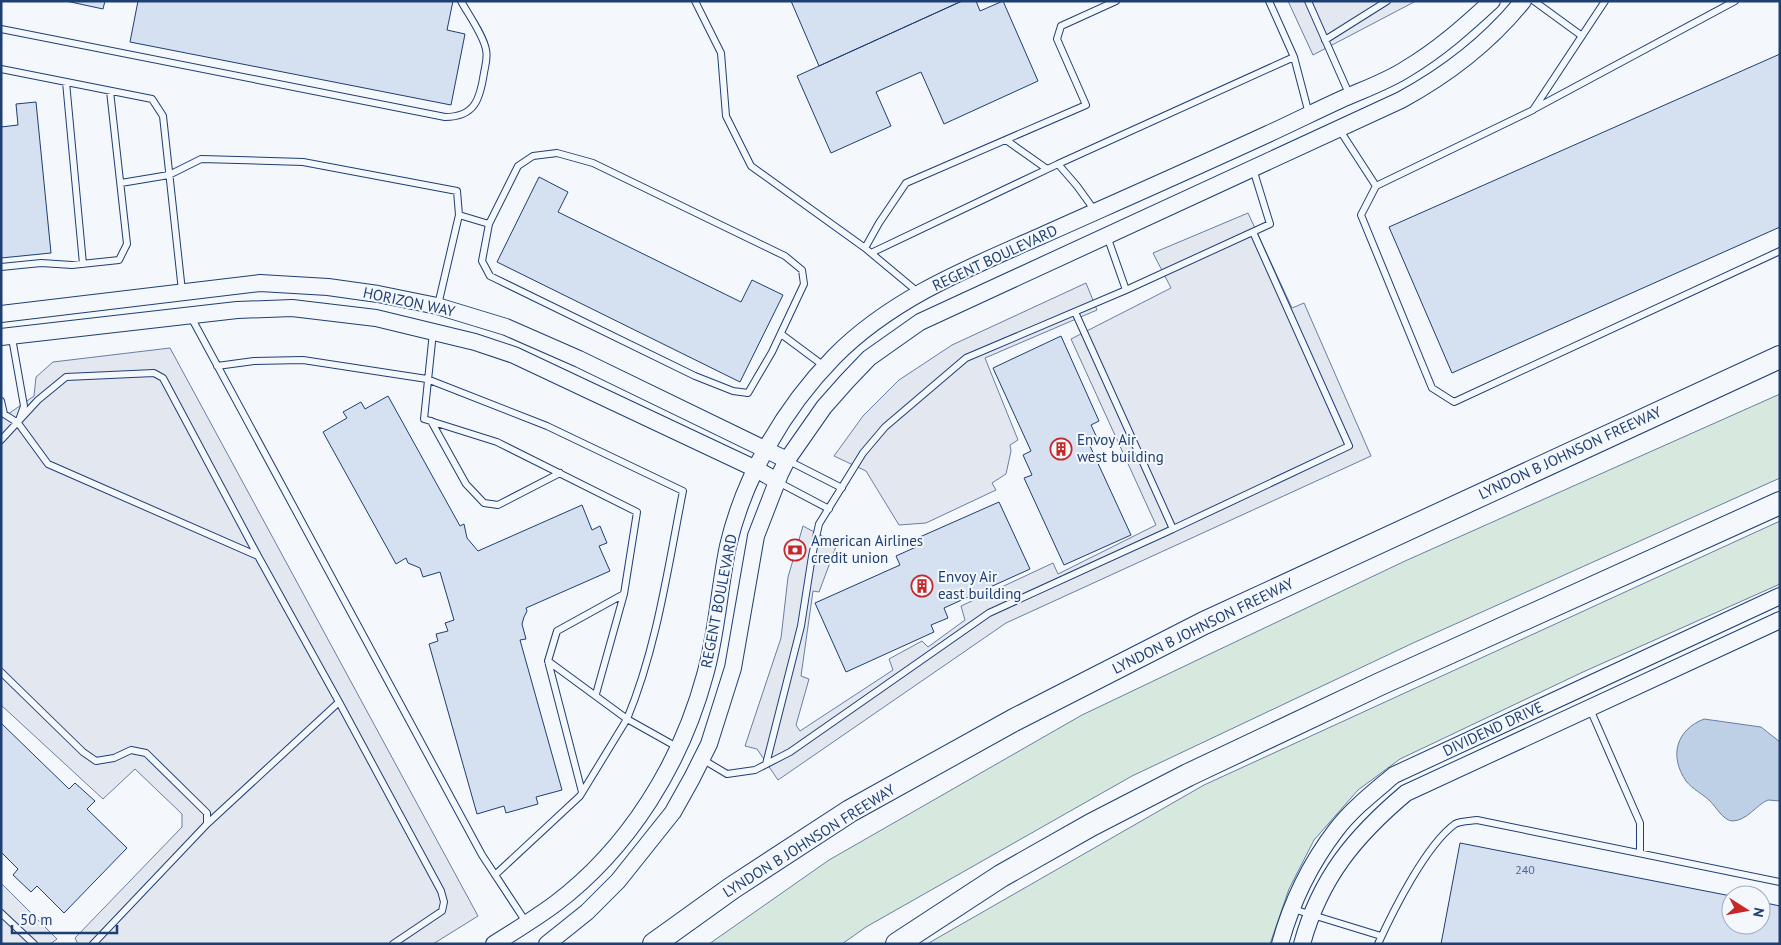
<svg xmlns="http://www.w3.org/2000/svg" width="1781" height="945" viewBox="0 0 1781 945" font-family="'PT Sans',sans-serif">
  <rect width="100%" height="100%" fill="#f4f7fb"/>
  <path fill="#d7e8df" stroke="#687fa3" d="M1780,394V478L1413,643L1132,776L866,927L842,944H709L829,860L1082,715L1405,561Z
    M1780,521V584L1583,672L1400,759L1358,790L1314,840L1289,889L1270,944H927L1204,785Z"/>
  <path fill="#e3e8f0" stroke="#687fa3" d="M1288,1H1416L1313,55Z
    M1248,213L1292,308L1304,303L1371,456L1006,623L778,780L757,749L745,746L781,638L788,577L803,526L837,544L819,592L813,591L801,676L809,679L796,725L800,731L893,670L889,659L922,641L928,647L965,620L961,606L1053,563L1058,574L1156,525L1071,339L1171,288L1153,253Z
    M1086,283L1097,310L985,358L1018,440L1010,445L1011,451L1006,474L992,483L996,490L926,523L899,525L866,471L834,456L863,416L899,380L952,345Z
    M170,348L478,916L433,944H78L75,938L182,827V814L135,769L103,799L1,705V419L34,396L36,377L53,362Z
    M1,883L57,939L50,944H1Z"/>
  <path fill="#bed0e5" stroke="#687fa3" d="M1704,719L1761,727L1780,742V801L1768,800C1756,805 1747,821 1732,821C1723,820 1716,807 1710,801C1703,794 1692,789 1686,781C1669,756 1676,730 1704,719Z"/>
  <path fill="#d5e0f0" stroke="#1d3f73" d="M66,1H105L103,9Z
    M138,1H453L447,30L465,34L451,105L130,42Z
    M791,1H962L819,66Z
    M962,1H976L980,11L1003,1L1038,81L944,124L921,72L876,92L891,126L831,153L797,76Z
    M1780,54V227L1452,373L1389,227Z
    M36,102L51,253L1,258V127L18,125L16,104Z
    M539,177L568,192L558,212L741,302L752,280L783,295L740,382L497,262Z
    M1061,336L1099,421L1091,425L1099,442L1090,446L1131,535L1064,565L1024,478L1032,475L1023,455L1031,451L993,368Z
    M388,396L460,526L464,524L467,538L478,551L582,505L592,530L600,526L607,543L599,546L610,571L526,608L527,611L524,617L522,624L526,639L520,640L562,790L536,797L538,804L506,813L504,806L477,814L429,644L438,641L436,634L448,631L445,623L454,620L440,572L423,577L420,568L408,563L406,558L396,564L323,432L347,418L343,412L361,402L365,409Z
    M999,502L1030,569L944,608L948,618L931,625L934,632L846,672L815,603L900,565L896,556L916,547L913,540Z
    M1,723L69,789L75,783L95,801L87,809L127,848L64,913L37,886L31,892L13,875L18,869L1,852Z
    M1460,843L1731,896V925H1761V902L1780,906V944H1441Z"/>
  <g fill="none" stroke-linecap="round" stroke-linejoin="round">
    <g stroke="#1d3f73" stroke-width="8">
      <path id="service" d="M695,1L721,53L726,116L751,166L865,248
        M1269,1L1294,57L1309,114
        M1308,1L1350,96
        M1534,1L1582,36
        M1605,1L1533,110L1376,186L1361,215L1432,388L1454,402L1780,251
        M1,29L445,117C475,117 480,99 484,73C485,66 488,58 486,50C484,36 468,14 461,1
        M1325,40L1387,1
        M1,69L152,99L163,116L182,291
        M66,82L83,264
        M1534,109L1735,1
        M1339,129L1376,186
        M1006,140L1047,169
        M1058,164L1294,57
        M121,183L169,175L201,159L303,162L457,191L459,215L438,305
        M459,215L489,224L482,261L490,276L695,376L733,391L748,393L772,352L804,284L802,270L785,256L593,163L557,153L533,156L518,166L489,224
        M871,253L1058,164L1077,186L1095,211
        M1,267L41,263L72,265L119,260L127,244L110,91
        M1126,290L1270,224L1253,169
        M919,293L865,248L879,223L906,183L1086,105L1057,39L1061,26L1116,1
        M1075,312L1173,529L1349,446L1253,232
        M191,317L482,855L526,922
        M433,332L424,419L497,442L637,512L624,594
        M781,334L824,366
        M217,366L254,361L303,360L427,379L547,426L683,491C668,567 657,647 627,719L677,747
        M1,401L4,414L18,423L24,406L12,338
        M431,421L466,484L484,503L498,505L560,473
        M18,423L48,464L258,556L339,702L207,824
        M1,440L38,400L66,377L154,373L163,378L258,556
        M787,460L842,488
        M778,482L829,509
        M548,661L582,792
        M1,672L83,752L96,761L114,758L131,750L146,753L207,813V824L93,944
        M339,702L441,891L444,902L442,911L393,944
        M1590,709L1640,823V853
        M702,759L727,774L755,770L790,752L989,613L1173,529
        M766,764L801,626L812,556L819,524L863,453L885,427L966,358L1126,290L1107,236
        M495,875L580,796L627,719L548,661L557,631L624,594L596,694
        M1293,909L1381,936
        M1,913L34,944
        M1378,944C1393,911 1426,845 1455,824C1460,821 1471,821 1477,820L1780,882"/>
    </g>
    <g stroke="#1d3f73" stroke-width="18">
      <path id="tertiary" d="M1,314L260,283L328,287L378,294L437,306L506,327L579,359L787,460
        M1,337L237,310L292,308L376,318L475,342L514,355L756,469L777,481
        M494,944C515,931 536,918 555,904C629,848 681,764 705,675C717,633 719,589 728,546C744,477 784,408 834,357C891,299 968,268 1041,236C1117,202 1192,169 1268,134C1292,123 1316,111 1340,100C1362,90 1386,82 1406,69C1438,50 1465,26 1492,1
        M547,944L587,912L618,881L673,812L692,778L709,744L733,668L756,536L780,474L787,460L824,407L847,381L869,358L920,322L1401,100C1447,75 1490,42 1523,1
        M1280,944C1291,904 1310,864 1336,830C1352,809 1374,792 1394,775L1780,596
        M1302,944C1320,878 1355,836 1406,793L1780,620"/>
    </g>
    <g stroke="#1d3f73" stroke-width="24">
      <path id="motorway" d="M654,944L732,888L850,811L1014,720L1204,623L1780,357
        M897,944L1001,876L1091,825L1188,775L1380,684L1780,503"/>
    </g>
    <use href="#service" stroke="#f4f7fb" stroke-width="6"/>
    <use href="#tertiary" stroke="#f4f7fb" stroke-width="16"/>
    <use href="#motorway" stroke="#f4f7fb" stroke-width="22"/>
  </g>
  <defs>
    <g id="building-ring" transform="scale(1.125)"><circle r="9.5" fill="#f4f7fb" stroke="#c62828" stroke-width="1.5"/><path d="M-4-6H4V6H1V3H-1V6H-4ZM-2.5-4.3h1.7v1.8h-1.7ZM.8-4.3h1.7v1.8H.8ZM-2.5-1h1.7V.8h-1.7ZM.8-1h1.7V.8H.8Z" fill="#c62828"/></g>
    <g id="bank-ring" transform="scale(1.125)"><circle r="9.5" fill="#f4f7fb" stroke="#c62828" stroke-width="1.5"/><path d="M-6-4H6V4H-6ZM0-2.3a2.3 2.3 0 1 0 0 4.6a2.3 2.3 0 1 0 0-4.6Z" fill="#c62828"/></g>
  </defs>
  <g fill-rule="evenodd">
    <use href="#building-ring" x="1061" y="449"/>
    <use href="#bank-ring" x="795" y="550"/>
    <use href="#building-ring" x="922" y="586"/>
  </g>
  <g text-anchor="middle" stroke-width="4" stroke-linejoin="round" paint-order="stroke">
    <g font-size="12" fill="#4b6792">
      <text x="1525" y="874">240</text>
    </g>
    <g font-size="15" fill="#1d3f73" stroke="#f4f7fb">
      <text transform="translate(995 258) rotate(-25)" y="5">REGENT BOULEVARD</text>
      <text transform="translate(409 302) rotate(12)" y="5">HORIZON WAY</text>
      <text transform="translate(1570 453) rotate(-25)" y="5">LYNDON B JOHNSON FREEWAY</text>
      <text transform="translate(719 601) rotate(-79)" y="5">REGENT BOULEVARD</text>
      <text transform="translate(1203 626) rotate(-26)" y="5">LYNDON B JOHNSON FREEWAY</text>
      <text transform="translate(1493 729) rotate(-25)" y="5">DIVIDEND DRIVE</text>
      <text transform="translate(809 841) rotate(-32)" y="5">LYNDON B JOHNSON FREEWAY</text>
    </g>
    <g font-size="15" fill="#1d3f73" stroke="#f4f7fb" text-anchor="start">
      <text x="1077" y="445">Envoy Air<tspan x="1077" dy="17">west building</tspan></text>
      <text x="811" y="546">American Airlines<tspan x="811" dy="17">credit union</tspan></text>
      <text x="938" y="582">Envoy Air<tspan x="938" dy="17">east building</tspan></text>
    </g>
  </g>
  <rect width="1781" height="945" fill="none" stroke="#1d3f73" stroke-width="5"/>
  <g transform="translate(1746 910) rotate(101)"><circle r="24" fill="#f4f7fb" stroke="#9eadc5"/>
  <path d="M0-4L9 19L0 12L-9 19Z" fill="#c62828"/>
  <text y="-8" font-size="14" font-weight="bold" text-anchor="middle" fill="#1d3f73">N</text>
  </g>
  <path d="M12 925v8h105v-8" fill="none" stroke="#1d3f73" stroke-width="2.5"/>
  <text x="20" y="925" font-size="15" fill="#1d3f73" stroke="#f4f7fb" stroke-width="4" paint-order="stroke">50 m</text>
</svg>
